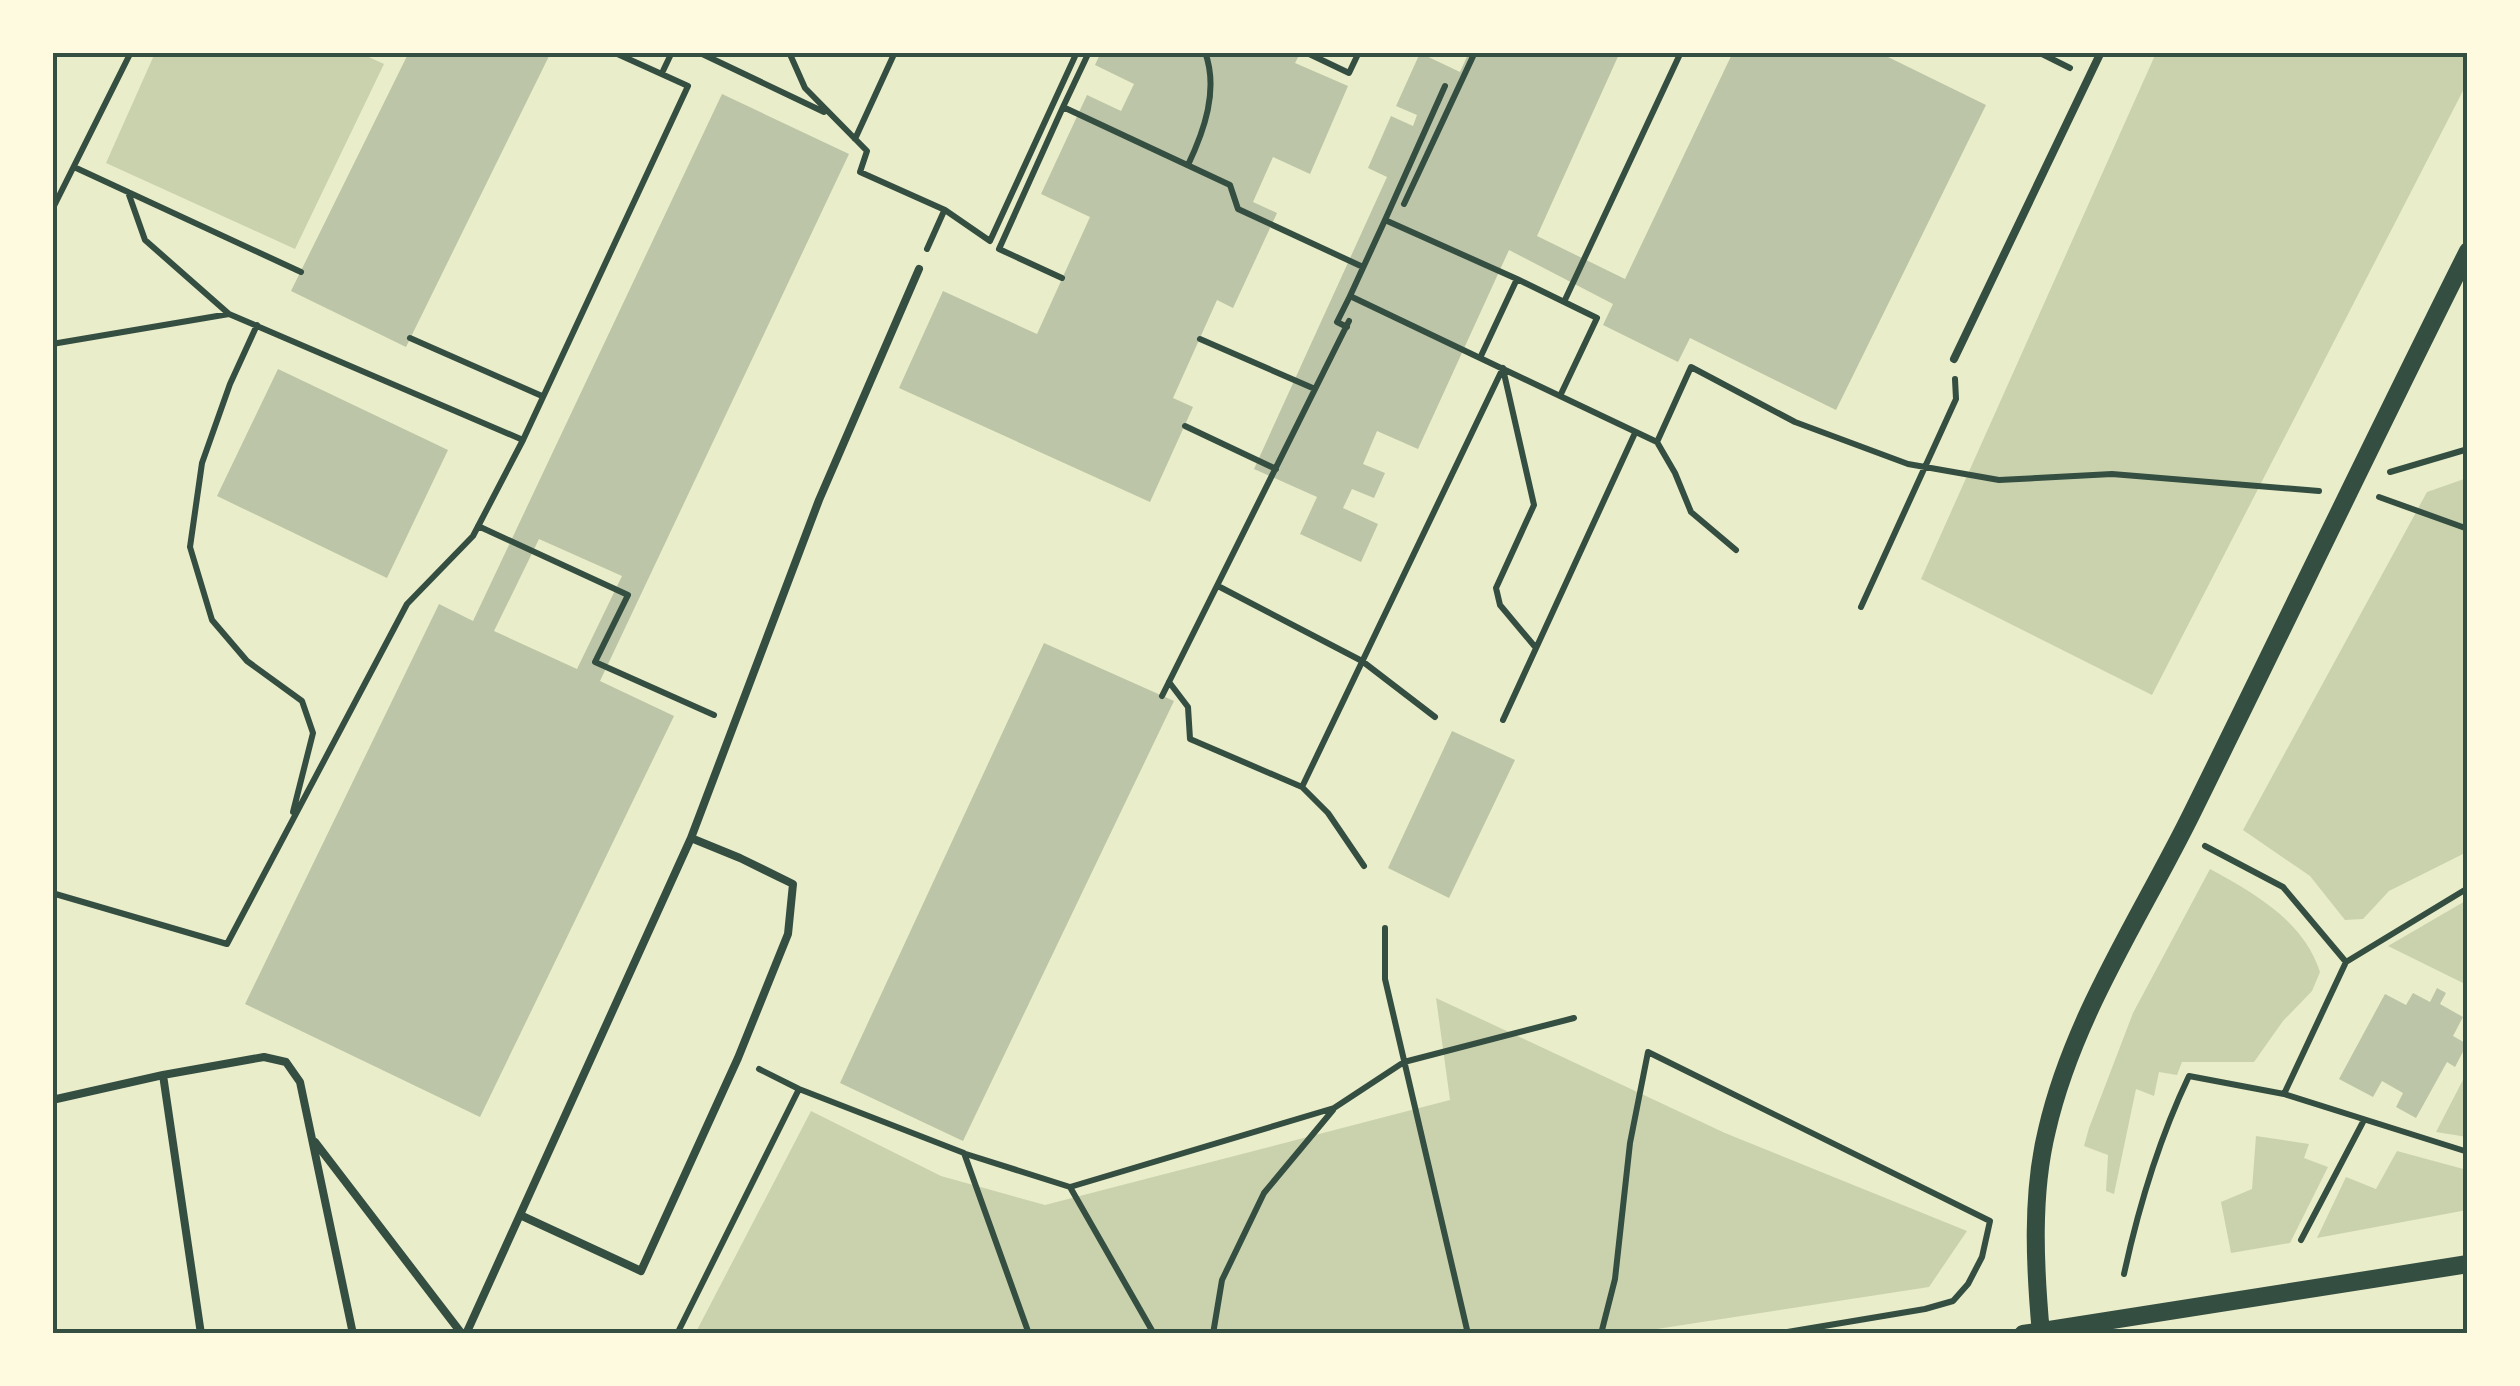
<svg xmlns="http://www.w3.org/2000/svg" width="2520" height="1386" viewBox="0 0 2520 1386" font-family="'Sofia Sans Condensed',sans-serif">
  <rect width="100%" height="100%" fill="#e9edc9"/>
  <path fill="#cad2ad" d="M360,53L384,64L295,249L106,163L155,53Z
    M2156,53H2467V83L2152,695L1921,579Z
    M2467,478V852L2389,891L2363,919L2345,920L2310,876L2243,830L2427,492Z
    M2210,869C2254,893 2304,921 2320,972L2312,991L2283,1021L2254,1062H2182L2177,1075L2159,1072L2154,1096L2136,1089L2114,1194L2106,1191L2108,1155L2084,1146L2089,1128L2133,1013Z
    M2467,900V985L2388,946Z
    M1436,998L1725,1133L1967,1231L1929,1287L1631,1333L695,1334L811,1111L941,1176L1045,1205L1450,1100Z
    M2467,1072V1137L2436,1132Z
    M2256,1136L2309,1144L2304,1158L2328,1167L2290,1243L2231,1253L2221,1202L2252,1189Z
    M2397,1151L2467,1170V1210L2317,1238L2346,1177L2376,1189Z"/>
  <path fill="#bcc5a7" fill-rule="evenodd" d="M409,52H551L406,347L291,291Z
    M1101,52H1301L1295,63L1348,86L1310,174L1273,157L1253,202L1277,213L1233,308L1217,300L1173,398L1193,407L1150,502L899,388L943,291L1037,334L1090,217L1041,194L1087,95L1121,111L1134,84L1095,65Z
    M1469,52H1620L1537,236L1625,279L1733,52H1891L1888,57L1986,105L1836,410L1690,338L1678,362L1603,325L1613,304L1509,250L1418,449L1377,431L1363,464L1385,473L1374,498L1352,489L1343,508L1378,524L1361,562L1300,534L1317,497L1254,469L1387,177L1368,168L1391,116L1413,126L1417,115L1396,106L1420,53L1460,72Z
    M722,94L849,154L600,681L674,716L480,1117L245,1004L439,604L473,621ZM539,539L622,576L577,669L494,631Z
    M278,369L448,450L387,578L217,496Z
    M1044,643L1174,701L963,1141L840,1083Z
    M1452,731L1515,760L1449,898L1388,868Z
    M2437,988L2446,993L2440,1004L2463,1017L2453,1036L2467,1044L2455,1067L2447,1062L2416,1118L2396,1107L2403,1093L2382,1081L2373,1097L2339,1079L2385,994L2406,1005L2413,993L2430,1002Z"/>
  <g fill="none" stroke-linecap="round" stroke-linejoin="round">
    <path stroke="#344e41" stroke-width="6" d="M698,52L824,112
      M789,52L805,88L867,151L860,172L945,210L990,241L1077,52
      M1089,52L1063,107L1230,185L1238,209L1363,267
      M1305,52L1349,73L1359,52
      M2038,52L2070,68
      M662,73L672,52
      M855,139L895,52
      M1188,165C1204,131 1219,90 1205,52
      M74,167L301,272
      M1404,204L1475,52
      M52,210L131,52
      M1385,220L1445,86
      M927,249L944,211
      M1062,278L999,249L1063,107
      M1517,279L1597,318L1560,396L1480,358Z
      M1564,302L1681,52
      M257,325L230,384L202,463L190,547L212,620L247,661L302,701L313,733L293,812
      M1347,327L1337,322L1350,296
      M410,338L542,396
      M1200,339L1315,389
      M52,344L229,314
      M1480,358L1350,296L1385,220L1517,279
      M1503,369L1534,505L1496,588L1500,605L1536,648
      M1560,396L1657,442L1691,367L1795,422L1908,464L1999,480L2112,474L2319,491
      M1185,426L1276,469
      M523,440L688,86L613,52
      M1657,442L1675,473L1691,512L1736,550
      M2390,472L2468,449
      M2379,497L2468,529
      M478,526L628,595L595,662L714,715
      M1218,586L1362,661L1435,717
      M1861,607L1956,399L1955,379
      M1169,682L1188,707L1190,739L1302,787L1328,813L1364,866
      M1162,696L1349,321
      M1503,720L1635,433
      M1302,787L1503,368
      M2205,846L2283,887L2346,962L2468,888
      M52,893L227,944L407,604L473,536L523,440L229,314L145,240L128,192
      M1385,928V979L1468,1334
      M759,1069L799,1089L964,1153L1029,1334
      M2284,1094L2346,962
      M966,1154L1070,1187L1154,1334
      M1070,1187L1334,1108L1404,1062L1574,1018
      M2301,1240L2364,1120
      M2124,1274C2139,1205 2159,1139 2189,1076L2284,1094L2468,1152
      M677,1334L799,1089
      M1213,1334L1222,1280L1264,1193L1333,1110
      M1601,1334L1615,1279L1630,1143L1648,1052L1990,1221L1982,1257L1968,1284L1953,1301L1925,1309L1776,1334"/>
    <path stroke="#344e41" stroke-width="8" d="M1954,359L2101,52
      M691,838L819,500L919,269
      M163,1075L264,1057L286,1062L300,1082L353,1334
      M52,1100L163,1075L201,1334
      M315,1142L462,1334
      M466,1334L691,838L740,858L793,884L788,934L738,1058L641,1271L520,1215"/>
    <path stroke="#344e41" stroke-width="10" d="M52,1099L53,1100"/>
    <path stroke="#344e41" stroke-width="18" d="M2023,1334L2468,1264
      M2041,1334C2035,1268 2031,1195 2047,1130C2073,1017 2140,918 2191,815C2284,627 2374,438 2468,251"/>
  </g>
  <rect width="2520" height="1386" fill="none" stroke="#fefae0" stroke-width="110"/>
  <rect x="55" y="55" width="2410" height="1276" fill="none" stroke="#344e41" stroke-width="4"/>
</svg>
